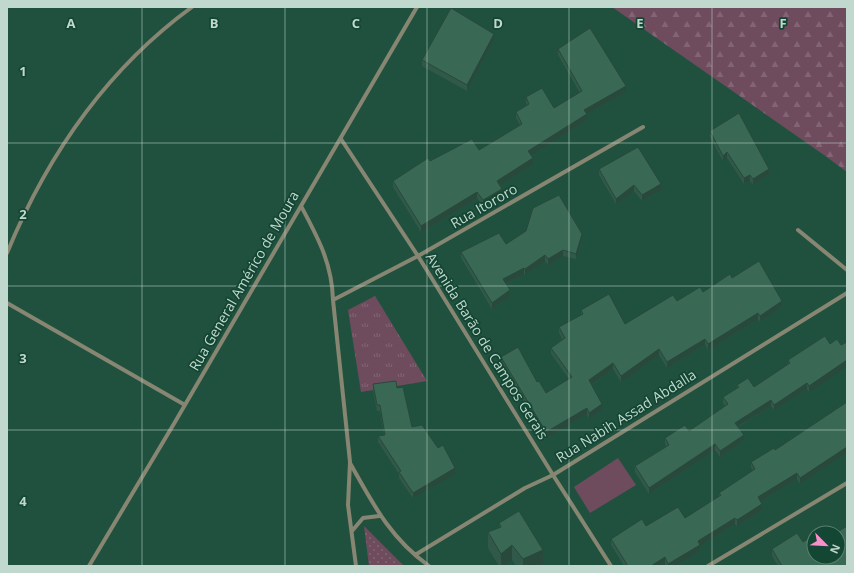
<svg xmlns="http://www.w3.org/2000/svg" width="854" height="573" viewBox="0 0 854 573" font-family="'Open Sans',sans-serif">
  <defs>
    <pattern id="grass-tufts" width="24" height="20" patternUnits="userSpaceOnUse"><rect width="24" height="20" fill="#6f4b5e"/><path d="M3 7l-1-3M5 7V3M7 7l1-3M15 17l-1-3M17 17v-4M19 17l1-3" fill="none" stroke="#826474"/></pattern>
    <pattern id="forest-firs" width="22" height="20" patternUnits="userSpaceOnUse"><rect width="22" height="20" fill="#6f4b5e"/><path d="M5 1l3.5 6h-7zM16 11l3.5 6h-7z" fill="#826474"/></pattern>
    <pattern id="park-dots" width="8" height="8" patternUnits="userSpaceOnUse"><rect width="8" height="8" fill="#6f4b5e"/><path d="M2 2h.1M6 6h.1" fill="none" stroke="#826474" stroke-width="1.8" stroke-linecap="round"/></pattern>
  </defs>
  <rect width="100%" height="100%" fill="#20513e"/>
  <path fill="url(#grass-tufts)" d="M375,296L427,381L361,392L348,310Z"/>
  <path fill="url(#forest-firs)" d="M612,7H847V172L824,155Z"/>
  <path fill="url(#park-dots)" d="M364,526L404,566H369Z"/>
  <path fill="#6f4b5e" d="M618,458L636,485L590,513L574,487Z"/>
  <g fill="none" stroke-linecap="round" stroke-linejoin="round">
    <path stroke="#878673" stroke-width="4" d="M341,139L418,256L553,475L611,566
      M301,206C318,238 332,263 333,300L350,462L348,505L356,566
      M798,230L847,270
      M7,253C47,156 107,69 192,7
      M333,300L418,256L643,127
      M7,303L185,405
      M350,463C373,504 390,538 429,566
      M352,531L363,518L379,516
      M415,555L525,488L553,475L847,293
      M89,566L175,422L417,7
      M708,566L847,483"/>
  </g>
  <path fill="#315949" d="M494,40L467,91L422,66V60Z
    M558,49L626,92L587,114V120L531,155L533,164L499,185L502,195L483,206L477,198L421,232L393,187V181L430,161L479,150L520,125L516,118V112L527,105L526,103V97L554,108L580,93L558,55Z
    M710,131L769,174L753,185L750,181L744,184L727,158L723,161L710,137Z
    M599,169L661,190L642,201L634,191L616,204L599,175Z
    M582,240L576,259L563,256L548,265L545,261L525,275L524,274L506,284L510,296L492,309L461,258V252L506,244Z
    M732,278L782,306L760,322L758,319L708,350L705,344L667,368L659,355L621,382L613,369L591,385L602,410L589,419L587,414L546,438L501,363V357L537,382L546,393L569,379L551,354V348L562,339L559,333V327L581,315V310L625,324L677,301L703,292Z
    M825,336L809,392L807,389L774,410L771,406L738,427L744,440L720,457L715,450L649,494L635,472V466L666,446L665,444V438L689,431L725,406L723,403V397L737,388V385L754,387L788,364V360Z
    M373,384L397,388L412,427L455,474L413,498L399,478V474L378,442V436L384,435L380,411H377L373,390Z
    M847,402V453L800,484L797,479L760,502L762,510L737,526L735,524L700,546V551L675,566H666L665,563L660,566H624L611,545V539L646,526L685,518L719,496V493L753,470L751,468V462L775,450Z
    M499,523L543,565L542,566H516L512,560L504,566H499L488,548V532L499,528Z
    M803,542L814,557L847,566H778L772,556V549Z"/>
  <path fill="#28493c" d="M494,34V40L467,91V85Z
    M626,86V92L587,114V120L528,157V151L584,110Z
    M727,152V158L723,161V156Z
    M533,158V164L497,187V181Z
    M769,169V174L753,185V179Z
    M750,175V181L744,184V178Z
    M661,184V190L642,201V195Z
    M634,185V191L616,204V199Z
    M502,189V195L483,206V200Z
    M477,192V198L421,232V226Z
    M582,234V240L576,259V254Z
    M563,250V256L548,265V259Z
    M545,255V261L525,275V269Z
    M524,268V274L503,285V279Z
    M510,290V296L492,309V303Z
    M782,301V306L760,322V316Z
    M758,313V319L708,350V344Z
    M705,339V344L667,368V362Z
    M659,349V355L621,382V376Z
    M847,360V366L809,392V386Z
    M613,363V369L589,386V380Z
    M807,383V389L774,410V405Z
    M771,400V406L735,428V423Z
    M602,404V410L589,419V413Z
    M587,408V414L546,438V432Z
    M744,435V440L720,457V451Z
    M715,444V450L649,494V488Z
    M847,447V453L800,484V478Z
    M455,468V474L413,498V493Z
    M797,473V479L758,503V497Z
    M762,504V510L737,526V520Z
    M735,518V524L700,546V551L675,566H668V564L698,541Z
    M512,545V560L504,566H501V554Z
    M543,550V565L542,566H523V559Z
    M665,557V563L660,566H651Z"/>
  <path fill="#396855" stroke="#28493c" d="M451,8L494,34L467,85L422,60Z
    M590,28L626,86L584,110L587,114L528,151L533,158L497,181L502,189L483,200L477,192L421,226L393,181L428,158L430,161L472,139L479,150L522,124L516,112L529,104L526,97L542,88L554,108L582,91L558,49Z
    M739,113L769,169L753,179L750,175L744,178L727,152L723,156L710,131Z
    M638,147L661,184L642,195L634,185L616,199L599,169Z
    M559,195L582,234L576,254L563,250L548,259L545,255L525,269L524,268L503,279L510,290L492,303L461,252L499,233L506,244L526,231L533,208Z
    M759,261L782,301L760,316L758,313L708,344L705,339L667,362L659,349L621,376L613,363L589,380L602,404L589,413L587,408L546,432L501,357L518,347L537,382L539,381L546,393L572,377L551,348L565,338L559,327L583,314L581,310L609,294L625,324L673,295L677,301L700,287L703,292L730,274L732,278Z
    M825,336L830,344L837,339L841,345L847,342V360L809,386L807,383L774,405L771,400L735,423L744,435L720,451L715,444L649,488L635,466L669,445L665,438L685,425L689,431L728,404L723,397L739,387L737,385L748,378L754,387L790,363L788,360Z
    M396,381L397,388L403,387L412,427L422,425L438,448L443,445L455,468L413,493L399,472L401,471L378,436L385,435L380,405H377L373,384Z
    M847,402V447L800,478L797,473L758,497L762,504L737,520L735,518L698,541L700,545L668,564L665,557L651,566H628L611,539L642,519L646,526L678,507L685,518L721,495L719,493L755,469L751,462L774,448L775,450Z
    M519,511L543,550L523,559L512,545L501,554L488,532L501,527L499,523Z
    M847,526V566H782L772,549L797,533L803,542L814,535V557H838V533H836Z"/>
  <path fill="none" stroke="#c0d8cd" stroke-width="1" stroke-opacity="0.55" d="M142,7V566M285,7V566M427,7V566M569,7V566M712,7V566M7,143H847M7,286H847M7,430H847"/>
  <g text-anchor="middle" stroke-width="3.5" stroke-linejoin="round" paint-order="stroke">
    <g font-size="14" fill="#c0d8cd" stroke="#144634">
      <text transform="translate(484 206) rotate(-30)" y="5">Rua Itororo</text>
      <text transform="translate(244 281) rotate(-60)" y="5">Rua General Américo de Moura</text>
      <text transform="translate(487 346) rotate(58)" y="5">Avenida Barão de Campos Gerais</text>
      <text transform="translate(626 416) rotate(-32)" y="5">Rua Nabih Assad Abdalla</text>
    </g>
  </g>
  <g font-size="13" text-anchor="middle" font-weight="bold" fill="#c0d8cd" stroke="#144634" stroke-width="3.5" stroke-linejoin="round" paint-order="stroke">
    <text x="71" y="28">A</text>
    <text x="214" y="28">B</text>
    <text x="356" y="28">C</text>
    <text x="498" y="28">D</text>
    <text x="640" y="28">E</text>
    <text x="783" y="28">F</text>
    <text x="23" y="76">1</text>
    <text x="23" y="219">2</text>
    <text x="23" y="363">3</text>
    <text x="23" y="506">4</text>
  </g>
  <rect width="854" height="573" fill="none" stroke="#c0d8cd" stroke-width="16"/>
  <g transform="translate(826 545) rotate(114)"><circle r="19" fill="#144634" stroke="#598071"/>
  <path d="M0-3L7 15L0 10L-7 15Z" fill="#f890cb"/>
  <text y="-6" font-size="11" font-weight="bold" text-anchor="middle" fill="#c0d8cd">N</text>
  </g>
</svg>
